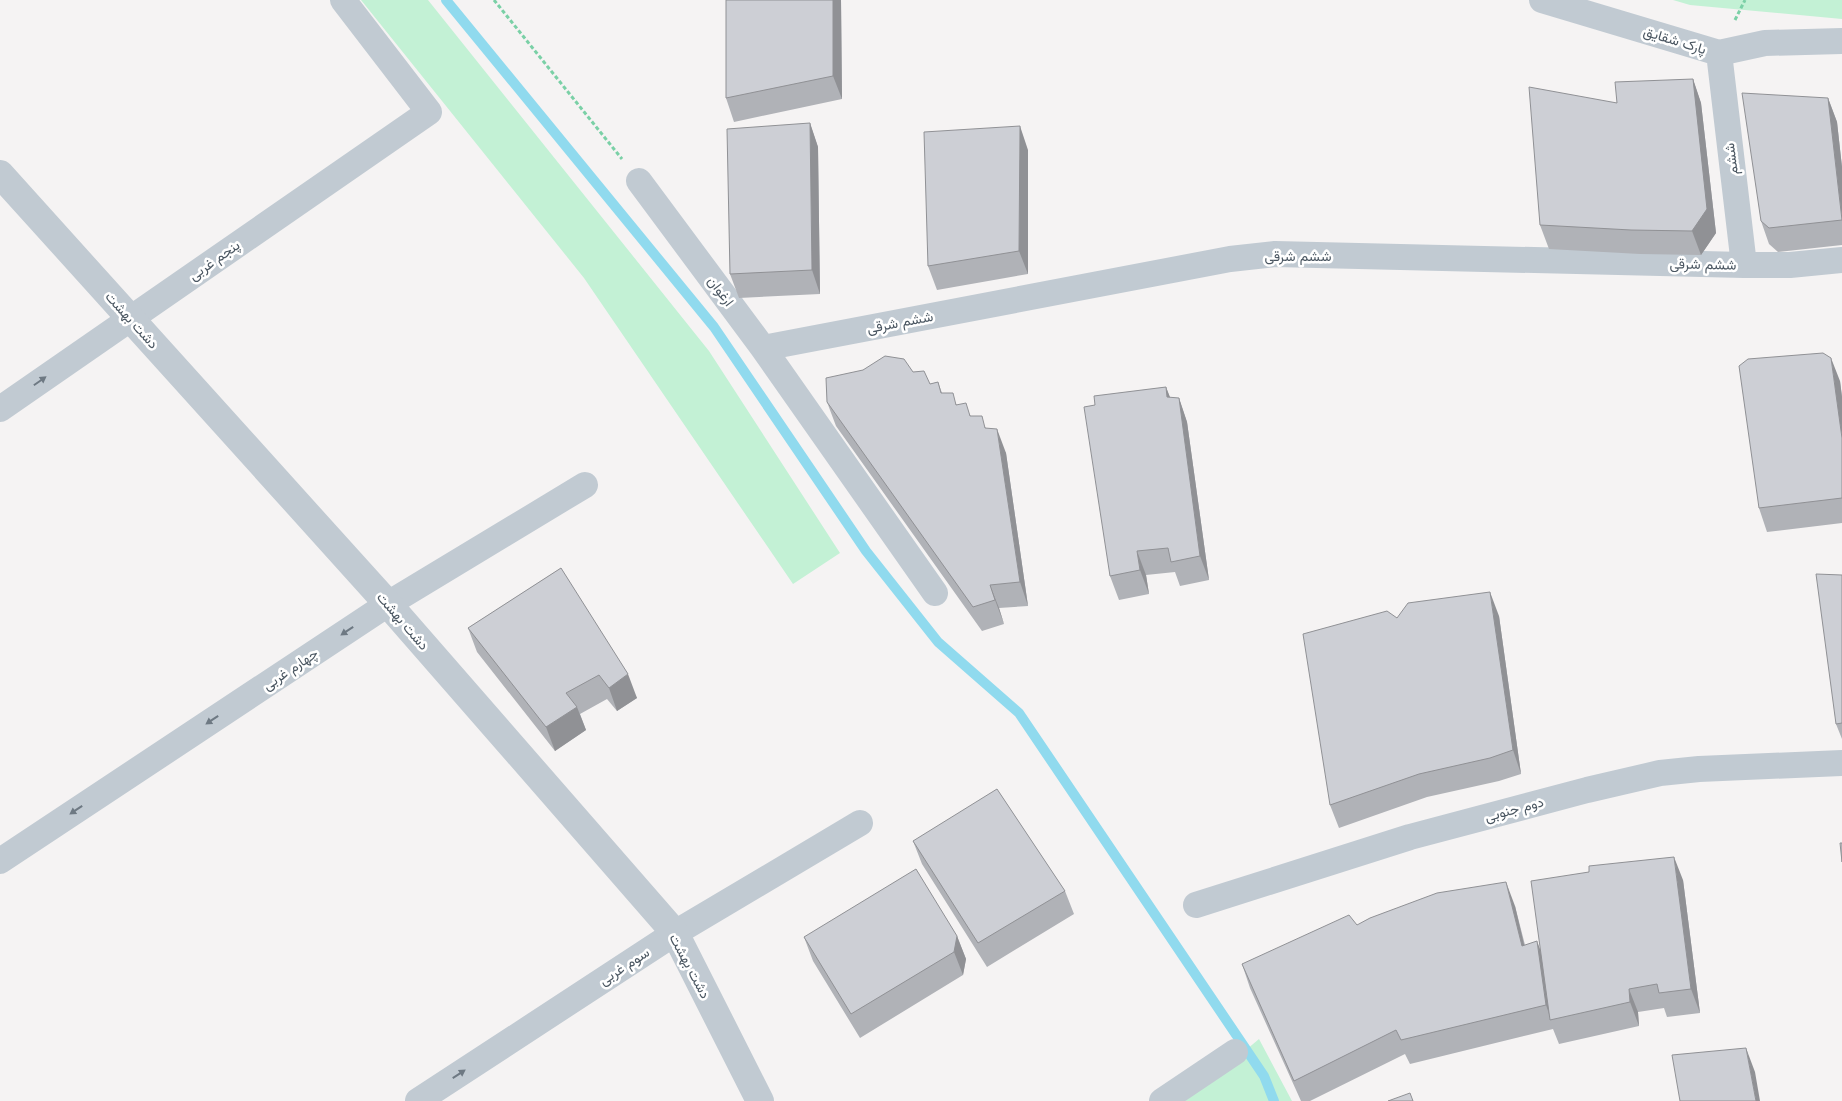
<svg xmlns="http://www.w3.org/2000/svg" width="1842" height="1101" viewBox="0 0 1842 1101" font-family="Jost,Vazirmatn,sans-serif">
  <rect width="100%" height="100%" fill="#f5f3f3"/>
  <path fill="#c3f1d5" d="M361,0H428L709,351L840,553L793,584L584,278Z
    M1673,0H1842V19L1690,5Z
    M1259,1039L1292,1101H1185Z"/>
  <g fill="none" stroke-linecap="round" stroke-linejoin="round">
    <path stroke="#90daee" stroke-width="10" d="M446,0L714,327L866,551L938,642L1019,713L1264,1076L1274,1101"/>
    <path stroke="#7ad0a6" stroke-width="3" stroke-dasharray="4 2.5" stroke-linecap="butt" d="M494,0L622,159
      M1735,20L1745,0"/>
    <path stroke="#c1cad2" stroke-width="26" d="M1542,0L1719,53L1765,43L1842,41
      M1719,53L1744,265
      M639,181L763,348L935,593
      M763,348L1230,259L1275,254L1744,265H1790L1842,260
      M0,409L429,112L343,0
      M0,861L388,604L585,485
      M1196,905L1410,837L1587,790L1660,773L1699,769L1842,763
      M418,1101L675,933L860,823
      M1162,1101L1235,1052"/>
    <path stroke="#c1cad2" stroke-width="28" d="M0,174L388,604L675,933L760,1101"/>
  </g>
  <path fill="#b0b2b7" d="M726,0H841L842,99L734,122L726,98Z
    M1693,79L1701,103L1716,233L1701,255L1640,254L1549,249L1540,225L1617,103Z
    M1828,98L1837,122L1842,167V245L1778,252L1769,244L1761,221Z
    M810,123L818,147L820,294L739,298L730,274Z
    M1028,150V274L937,290L928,266Z
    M863,370L913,372L930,384L938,382L942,393L986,428L1006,453L1028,606L999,608L1004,624L982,631L836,426L827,402Z
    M1840,381L1842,397V523L1767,532L1759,508Z
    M1166,387L1170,398H1179L1187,422L1209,580L1180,586L1175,572L1146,575L1149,594L1119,600L1110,576L1095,405Z
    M561,568L637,698L617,711L607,699L580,714L586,730L555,751L477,652L468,628Z
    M1842,575V739L1836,724Z
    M1499,616L1521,774L1499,781L1427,797L1339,828L1330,805L1397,618Z
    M913,841L1065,891L1074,914L987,967L922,864Z
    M1683,880L1700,1013L1667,1017L1664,1008L1638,1012L1639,1026L1559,1044L1553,1029L1410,1064L1405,1054L1310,1101H1301L1250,988L1242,964L1357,925L1515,906L1525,945L1540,949Z
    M957,936L966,959L963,975L860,1038L813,961L804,937Z"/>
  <path fill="#909195" d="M833,0H841L842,99L833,76Z
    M1693,79L1701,103L1716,233L1701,255L1692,231Z
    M1828,98L1837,122L1842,167V218Z
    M810,123L818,147L820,294L812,270Z
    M1020,126L1028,150V274L1019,251Z
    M1831,358L1840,381L1842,397V438Z
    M1166,387L1175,410L1167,397Z
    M1179,398L1187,422L1209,580L1200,556Z
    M997,429L1006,453L1028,606L1020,582Z
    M1137,551L1146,575L1149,594L1140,570Z
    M990,585L999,608L1004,624L995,600Z
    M1490,592L1499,616L1521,774L1513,750Z
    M628,674L637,698L617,711L609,688Z
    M577,707L586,730L555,751L546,727Z
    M1674,857L1683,880L1700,1013L1691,989Z
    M1506,882L1515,906L1530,970L1522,946Z
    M957,936L966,959L963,975L954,952Z
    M1537,941L1546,965L1551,1020L1546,1005Z
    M1629,989L1638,1012L1639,1026L1630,1002Z
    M1746,1048L1755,1072L1760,1101H1756Z"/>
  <path fill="#cdcfd5" stroke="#909195" d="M726,0H833V76L726,98Z
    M1693,79L1707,209L1692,231L1631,230L1540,225L1529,87L1617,103L1615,82Z
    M1742,93L1828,98L1842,220L1769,228L1761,221Z
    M810,123L812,270L730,274L727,129Z
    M1020,126L1019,251L928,266L924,132Z
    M1823,353L1831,358L1842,438V498L1759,508L1739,366L1748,359Z
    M885,356L904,359L913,372L924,371L930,384L938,382L941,393H953L956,405L966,403L970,416H982L985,428L997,429L1020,582L990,585L995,600L973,607L827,402L826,378L863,370Z
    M1166,387L1167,397L1179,398L1200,556L1171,562L1168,548L1137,551L1140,570L1110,576L1084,407L1095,405L1094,396Z
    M561,568L628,674L609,688L599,675L566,693L577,707L546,727L468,628Z
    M1816,574L1842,575V723L1836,724Z
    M1490,592L1513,750L1490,758L1419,774L1330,805L1303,634L1387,611L1397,618L1408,603Z
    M997,789L1065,891L978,943L913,841Z
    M1840,843H1842V862Z
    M1674,857L1691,989L1659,993L1657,984L1629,989L1630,1002L1550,1020L1531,881L1589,872V866Z
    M916,869L957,936L954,952L851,1014L804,937Z
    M1506,882L1522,946L1537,941L1546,1005L1401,1040L1396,1030L1294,1081L1242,964L1349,915L1357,925L1370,918L1437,893Z
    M1746,1048L1756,1101H1680L1672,1055Z
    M1410,1093L1413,1101H1388Z"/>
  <defs><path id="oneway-solid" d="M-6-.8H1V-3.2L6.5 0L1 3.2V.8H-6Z" transform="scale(1.25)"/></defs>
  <g fill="#6e7983">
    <use href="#oneway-solid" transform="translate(40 381) rotate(-35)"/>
    <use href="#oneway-solid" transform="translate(347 631) rotate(146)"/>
    <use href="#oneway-solid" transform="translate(212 720) rotate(146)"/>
    <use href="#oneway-solid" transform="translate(76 810) rotate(146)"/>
    <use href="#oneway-solid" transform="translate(459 1074) rotate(-33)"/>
  </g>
  <g text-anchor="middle" stroke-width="5" stroke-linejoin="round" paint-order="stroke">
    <g font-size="14" fill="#4a5661" stroke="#fff">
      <text transform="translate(1675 40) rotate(17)" y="5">پارک شقایق</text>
      <text transform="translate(1731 159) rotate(-97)" y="5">ششم</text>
      <text x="1298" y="261">ششم شرقی</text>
      <text transform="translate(214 260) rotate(-35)" y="5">پنجم غربی</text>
      <text transform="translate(1703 264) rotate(1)" y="5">ششم شرقی</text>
      <text transform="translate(721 291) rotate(53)" y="5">ارغوان</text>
      <text transform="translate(132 320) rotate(48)" y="5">دشت بهشت</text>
      <text transform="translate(900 322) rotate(-11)" y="5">ششم شرقی</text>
      <text transform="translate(403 621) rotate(49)" y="5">دشت بهشت</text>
      <text transform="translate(290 669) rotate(-34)" y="5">چهارم غربی</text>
      <text transform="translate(1514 809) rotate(-15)" y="5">دوم جنوبی</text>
      <text transform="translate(624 966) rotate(-33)" y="5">سوم غربی</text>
      <text transform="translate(690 966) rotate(62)" y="5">دشت بهشت</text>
    </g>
  </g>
</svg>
